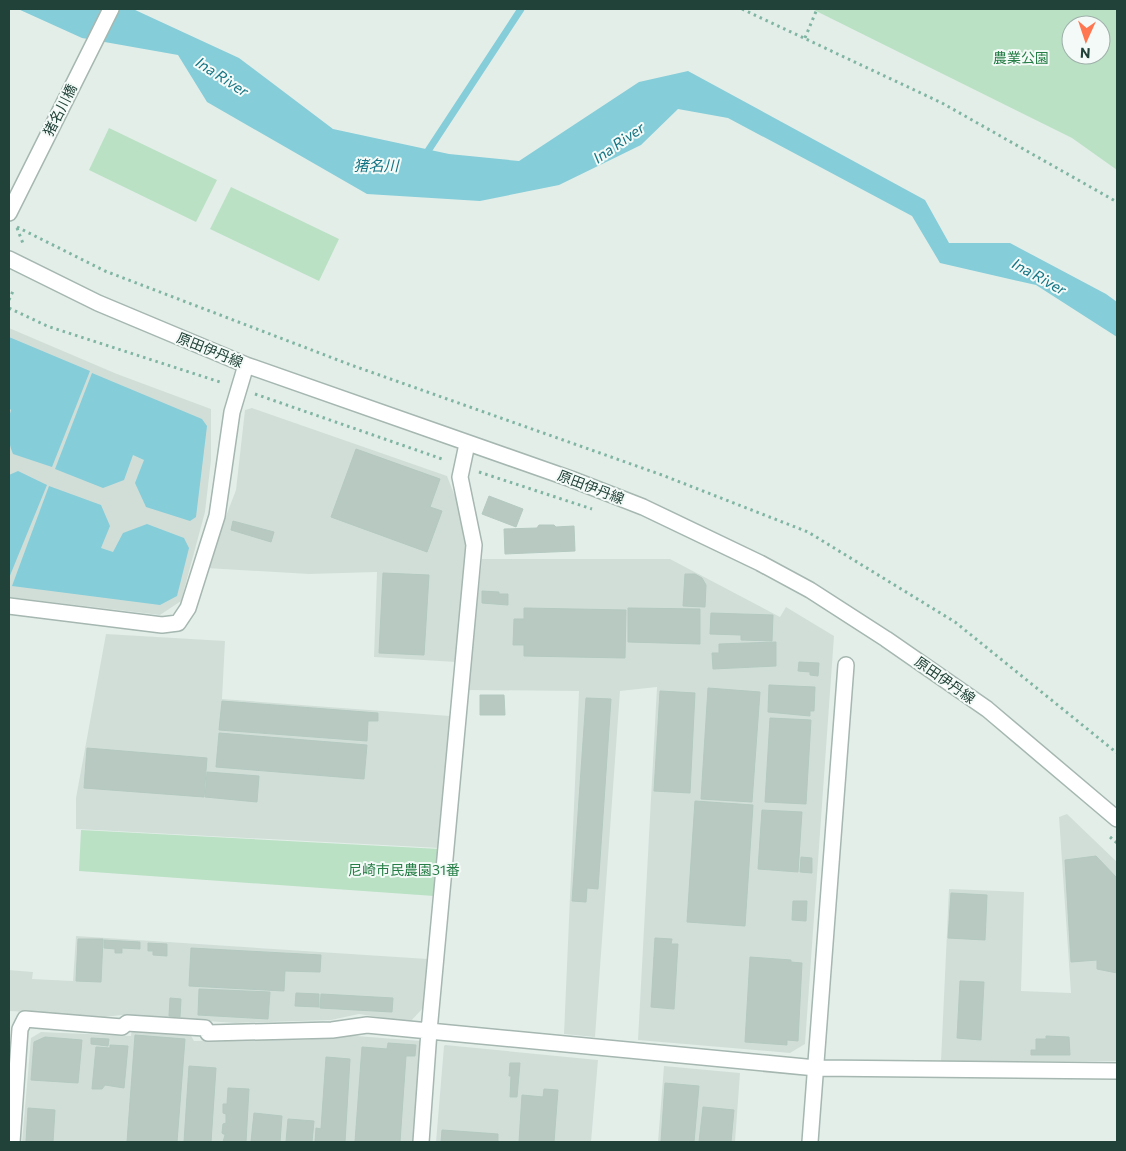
<svg xmlns="http://www.w3.org/2000/svg" width="1126" height="1151" viewBox="0 0 1126 1151" font-family="Commissioner,'Noto Sans JP',sans-serif">
  <rect width="100%" height="100%" fill="#e3eee9"/>
  <path fill="#d1ded8" d="M9,328L117,374L211,409V460L205,512L181,601L160,615L9,597Z
    M252,408L447,476L465,522L467,544L456,662L374,657L377,572L309,574L206,568L236,490L245,410Z
    M482,559H670L780,617L786,607L834,636L805,1044L790,1053L638,1040L657,687L620,691L595,1037L564,1034L579,691L468,690Z
    M106,634L225,641L222,699L450,716L440,848L76,829V798Z
    M1067,814L1117,862V1061H941L949,889L1024,892L1021,991L1071,993L1059,817Z
    M76,936L428,959L423,1008L410,1022L359,1014L331,1020L235,1023L122,1015L104,1017L10,1011L9,1024V970L33,972L32,979L73,981Z
    M132,1028L189,1032L194,1041L279,1039L305,1040L343,1035L422,1041L414,1142H22L31,1038L41,1032L131,1036Z
    M445,1045L598,1060L591,1142H436L444,1046Z
    M664,1066L740,1073L735,1142H658Z"/>
  <path fill="#bae1c4" fill-rule="evenodd" d="M812,9H1117V170L1072,138ZM1071,25H1101V55H1071Z
    M109,128L217,180L196,222L89,170Z
    M231,187L339,239L319,281L210,229Z
    M81,830L440,849L434,896L79,871Z"/>
  <path fill="#85cdd9" d="M18,9H133L239,58L333,129L449,154L519,161L639,82L688,71L925,200L949,243H1010L1106,294L1117,302V337L1036,285L940,263L912,216L728,118L678,109L641,145L559,185L480,201L367,194L207,102L178,55L82,38Z
    M9,337L90,371L52,467L13,454C7,441 7,424 11,410L9,408Z
    M92,373L202,419L207,426L196,517L190,521L146,507L135,483L144,460L133,455L124,480L103,488L55,469Z
    M18,471L47,485L9,578V475Z
    M49,486L101,505L110,526L101,548L113,552L123,533L147,524L184,538L189,548L177,596L160,605L12,586Z"/>
  <g fill="none" stroke-linecap="round" stroke-linejoin="round">
    <path stroke="#85cdd9" stroke-width="7" d="M424,157L521,9"/>
  </g>
  <path fill="#b8c9c2" stroke="#b4c9c0" d="M356,449L440,479L430,507L442,511L427,552L331,517Z
    M489,496L523,509L516,527L482,514Z
    M233,521L274,532L271,542L231,530Z
    M539,525H554L556,527L574,526L575,551L505,554L504,529L537,528Z
    M383,573L429,575L424,655L379,653Z
    M685,574H695L702,578L706,585L705,607L683,606Z
    M482,591L499,592V594H508V605L482,603Z
    M524,608L626,610L625,658L524,656V645H513L514,619H524Z
    M628,608L700,609V644L628,642Z
    M711,613L773,615L772,641L741,640V635L710,634Z
    M776,642V666L713,669L712,653H719V644Z
    M799,662L819,663L818,676L810,675V672L798,671Z
    M769,685L815,687L814,711H810V716L768,712Z
    M708,688L760,692L752,802L701,799Z
    M660,691L695,693L690,793L654,791Z
    M480,695H504L505,715H480Z
    M586,698L611,699L598,889L587,888L586,902L572,901Z
    M222,701L378,713V721H368L367,741L219,730Z
    M770,718L811,720L806,804L765,802Z
    M219,733L367,745L364,779L216,767Z
    M87,748L207,758L204,797L84,788Z
    M207,772L259,776L257,802L205,797Z
    M695,801L753,805L745,926L687,922Z
    M762,810L802,812L798,872L758,869Z
    M1096,856L1117,878V973L1097,969V960L1071,962L1065,860Z
    M801,857L812,858V873L800,872Z
    M951,893L987,895L985,940L948,938Z
    M793,901H807L806,921L792,920Z
    M655,938L672,939L671,944H678L674,1009L651,1007Z
    M78,939H103L101,982L76,981Z
    M104,940L140,942V949L122,948V953H115V949L104,948Z
    M148,943L167,944V956L153,955V951H148Z
    M191,948L321,955L320,972L285,971L284,991L189,986Z
    M750,957L791,960V962L802,963L798,1041L787,1040V1045L745,1042Z
    M960,981L984,982L981,1040L957,1038Z
    M199,989L270,992L268,1019L198,1015Z
    M296,993L319,994V1007L295,1006Z
    M321,994L393,998L392,1012L320,1008Z
    M170,998L181,999L180,1017L169,1016Z
    M135,1035L185,1039L177,1142H127Z
    M1046,1036L1069,1037L1070,1055H1031V1050H1036V1039H1046Z
    M45,1037L82,1040L78,1083L31,1080L34,1042Z
    M91,1038L109,1039L108,1046L91,1044Z
    M388,1043L416,1045L415,1056H406L400,1142H355L362,1047L387,1049Z
    M110,1045L128,1046L124,1088L105,1085L102,1089H92L96,1047L110,1048Z
    M326,1057L350,1059L345,1142H315L316,1128L321,1129Z
    M510,1063H520L517,1097H510L511,1076H509Z
    M189,1066L216,1068L211,1142H184Z
    M665,1083L699,1086L694,1142H661Z
    M228,1088L249,1089L246,1142H223L225,1135L222,1133L223,1124L226,1123V1114L223,1113V1104H227Z
    M544,1089L558,1090L554,1142H519L522,1095L543,1097Z
    M703,1107L734,1110L731,1142H699Z
    M28,1108L55,1110L53,1142H26Z
    M254,1113L282,1116L280,1142H251Z
    M288,1119L314,1121L312,1142H286Z
    M442,1130L498,1134V1142H441Z"/>
  <g fill="none" stroke-linecap="round" stroke-linejoin="round">
    <g stroke="#a5b7b0" stroke-width="18">
      <path id="minor" d="M9,213L111,9
        M9,259L98,303L246,365L571,479L643,507L760,563L810,590L886,639L987,709L1117,819
        M467,444L460,477L474,545L429,1031L816,1068L1117,1071
        M9,606L162,625L178,623L188,608L217,516L232,412L246,365
        M12,1142L20,1029L25,1019L122,1027L127,1023L205,1028L208,1033L332,1030L367,1025L429,1031L421,1142
        M810,1142L846,665"/>
    </g>
    <path stroke="#80b5a3" stroke-width="3" stroke-dasharray="2.5 4" stroke-linecap="butt" d="M742,9L942,103L1117,202
      M805,38L817,9
      M17,227L105,271L351,365L662,475L808,532L955,622L1117,753
      M17,228L24,246
      M9,300L13,291
      M9,308L47,326L223,383
      M255,394L445,460
      M479,472L592,509
      M1110,837L1117,843"/>
    <use href="#minor" stroke="#fff" stroke-width="15"/>
  </g>
  <g text-anchor="middle" stroke-width="4" stroke-linejoin="round" paint-order="stroke">
    <g font-size="14" fill="#267d46" stroke="#f4faf7">
      <text x="1021" y="63">農業公園</text>
      <text x="404" y="875">尼崎市民農園31番</text>
    </g>
    <g font-size="14" fill="#204238" stroke="#f4faf7">
      <text transform="translate(60 110) rotate(-63)" y="5">猪名川橋</text>
      <text transform="translate(210 350) rotate(22)" y="5">原田伊丹線</text>
      <text transform="translate(591 487) rotate(21)" y="5">原田伊丹線</text>
      <text transform="translate(945 680) rotate(35)" y="5">原田伊丹線</text>
    </g>
    <g font-size="15" font-style="italic" fill="#147484" stroke="#f4faf7">
      <text transform="translate(222 77) rotate(33)" y="5">Ina River</text>
      <text transform="translate(619 143) rotate(-35)" y="5">Ina River</text>
      <text x="376" y="171">猪名川</text>
      <text transform="translate(1039 277) rotate(29)" y="5">Ina River</text>
    </g>
  </g>
  <rect width="1126" height="1151" fill="none" stroke="#204238" stroke-width="20"/>
  <g transform="translate(1086 40) rotate(183)"><circle r="24" fill="#f4faf7" stroke="#9fb0ab"/>
  <path d="M0-4L9 19L0 12L-9 19Z" fill="#ff7750"/>
  <text y="-8" font-size="14" font-weight="bold" text-anchor="middle" fill="#204238">N</text>
  </g>
</svg>
